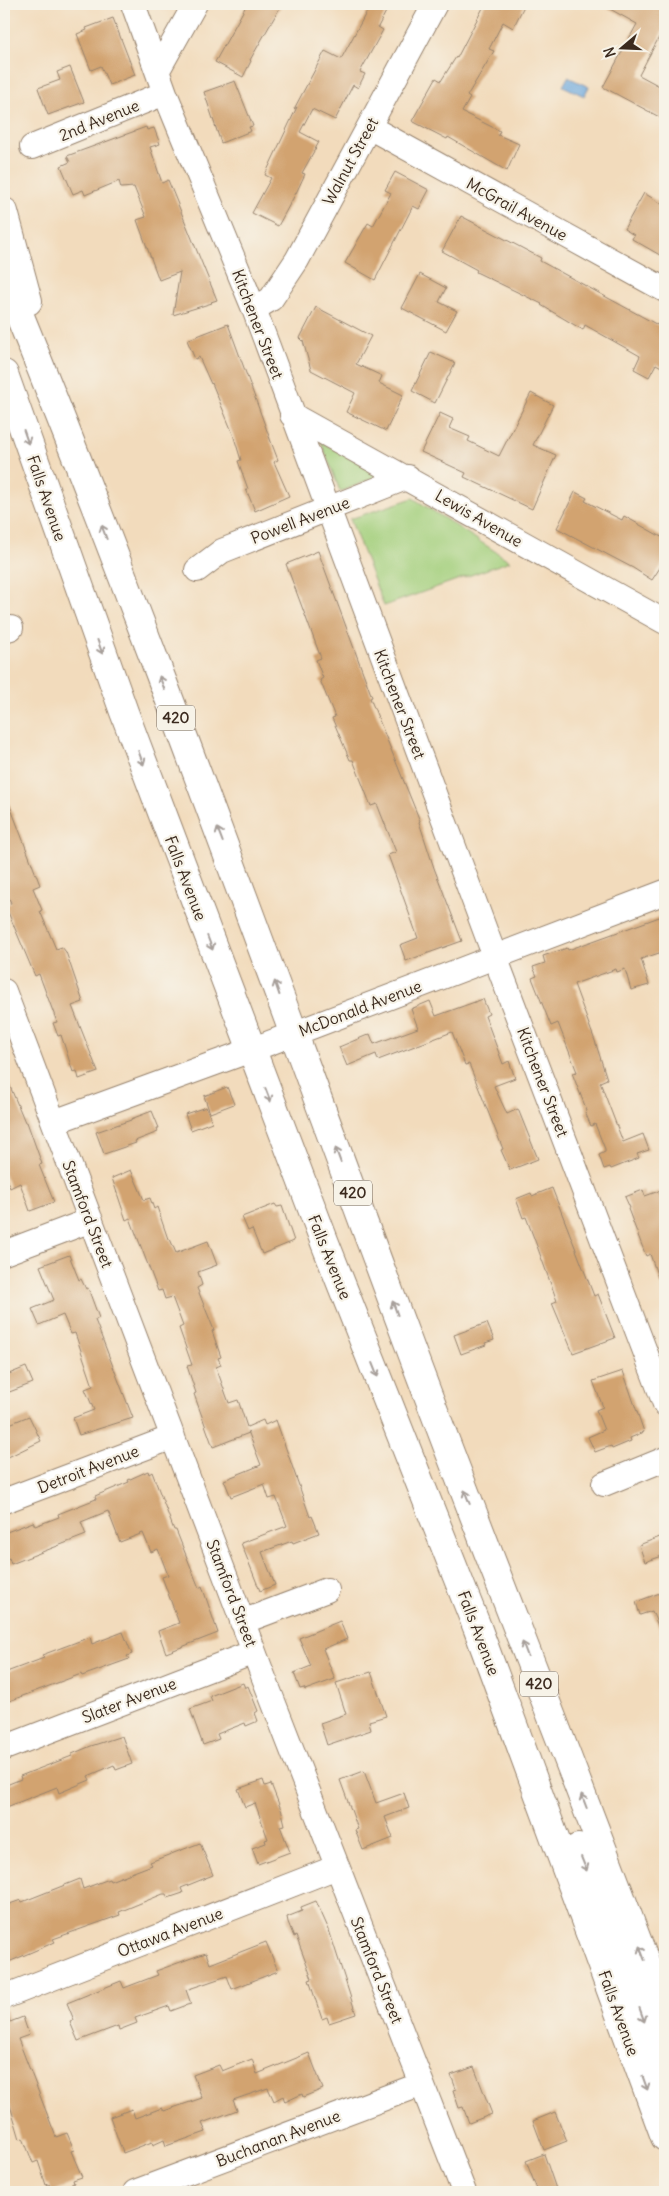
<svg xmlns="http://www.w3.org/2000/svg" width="669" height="2196" viewBox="0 0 669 2196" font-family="Delius,sans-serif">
  <rect width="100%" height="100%" fill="#f7f3e8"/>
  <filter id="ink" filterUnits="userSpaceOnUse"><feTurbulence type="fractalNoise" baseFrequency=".02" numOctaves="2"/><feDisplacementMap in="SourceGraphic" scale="10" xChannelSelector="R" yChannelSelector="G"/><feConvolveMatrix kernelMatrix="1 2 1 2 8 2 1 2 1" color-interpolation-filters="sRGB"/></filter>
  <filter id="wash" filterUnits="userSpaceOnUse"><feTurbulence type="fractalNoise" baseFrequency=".0096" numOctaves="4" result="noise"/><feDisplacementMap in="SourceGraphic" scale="20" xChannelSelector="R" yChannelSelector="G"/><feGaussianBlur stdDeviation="1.12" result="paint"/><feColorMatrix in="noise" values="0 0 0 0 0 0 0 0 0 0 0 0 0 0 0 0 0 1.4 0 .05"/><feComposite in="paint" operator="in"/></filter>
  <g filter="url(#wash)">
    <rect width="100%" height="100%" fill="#f2dbbc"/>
    <path fill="#a3cf7c" stroke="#6f7c4d" d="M321,442L378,472V476L345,490L340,491Z
      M413,498L510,561L384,606L350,519Z"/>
    <path fill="#6aa6db" stroke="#52687c" d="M568,77L589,87L584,96L563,86Z"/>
    <g id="blocks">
      <path fill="#d2a370" d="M247,4H282L250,60L251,61L243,77L215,62Z
        M371,4H390L378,27L383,30L360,72L365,74L358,88L353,85L335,120L312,109L300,132L319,142L302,173L305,174L297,191L278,226L252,213L271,178L265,175L297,107L294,109L325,51L341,59Z
        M485,4H525L513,28L503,22L489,49L494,51L467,96L470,98L462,112L500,131L498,135L519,144L507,171L448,137L447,139L412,121L436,78L441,81L456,57L457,58Z
        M601,4H665V26L639,75L665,89V120L603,87L637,24Z
        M113,18L135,75L109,85L101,66L91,70L77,34L87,30L86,28Z
        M70,67L84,102L48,115L38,88L60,80L57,72Z
        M235,81L253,126L249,127L251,131L221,143L204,92Z
        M146,127L147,130L154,128L160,144L150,147L162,183L168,180L217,300L211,302L212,303L173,315L180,272L159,280L137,220L146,217L134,187L121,188L119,181L85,195L83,190L73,194L61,166L70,162L67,156Z
        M395,172L429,190L419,209L413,206L375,280L345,263L368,223L373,226L391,193L385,190Z
        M644,193L665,206V258L632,239L634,235L624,229Z
        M461,216L541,258L540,261L665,329V369L656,364L649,377L634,369L640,356L585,325L583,330L541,305L542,304L476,272L477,270L442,251Z
        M420,274L446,288L439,302L457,311L446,331L402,308Z
        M316,307L371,336L356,364L382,376L379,383L403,395L386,431L346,412L355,393L311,370L303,341L300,338Z
        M228,324L270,439L278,460L274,462L289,496L255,511L246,489H248L238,461L241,460L233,434L214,388L212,383L211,384L199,357L195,359L187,340Z
        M431,352L455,363L435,403L412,391Z
        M531,393L553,405L533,445L556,455L532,509L464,477L466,473L421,452L440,413L453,419L449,428L470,437L468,441L499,456Z
        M575,492L587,498L585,501L616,517L622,520L624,516L665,539V560L652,580L633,568L557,528Z
        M318,551L372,697L370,698L420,821L419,822L434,868L462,941L406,961L400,945L418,938L388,855L396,852L377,804L371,806L353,760H350L332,718L335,717L320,680L323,678L316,660L321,658L286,564Z
        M5,793L40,885L33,888L42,910L40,911L56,949L62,947L66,952L83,1002L72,1006L98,1072L79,1079L77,1071L73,1072L61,1035L58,1036L53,1023L57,1022L39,974L35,976L5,905L11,903L4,886Z
        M665,915V951L641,959L649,985L631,990L625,969L617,972L616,969L574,984L595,1041L607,1079L600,1082L623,1142L643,1134L649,1150L637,1154L639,1158L611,1169L610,1167L604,1169L599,1155L605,1152V1149L595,1124L591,1126L585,1112L587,1111L572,1073L577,1072L558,1023L551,1026L532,978L537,976L533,967L545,963L543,956L567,948L568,950Z
        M483,999L489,1014L485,1016L503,1064L509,1061L515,1078L494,1086L507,1114L518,1109L538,1159L510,1170L501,1150L503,1149L469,1064L465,1065L452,1032L378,1060L376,1054L347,1066L339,1047L370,1034L374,1044L418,1028L411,1009L430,1001L436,1016Z
        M4,1072L25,1122H27L42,1164L39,1165L54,1202L30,1211L20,1183L10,1188L4,1173Z
        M227,1087L234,1104L210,1113L204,1096Z
        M206,1107L212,1122L191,1130L185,1114Z
        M152,1111L159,1128H157L158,1132L135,1141L136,1143L104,1154L96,1132L131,1120V1119Z
        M131,1170L144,1200L150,1198L154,1209L157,1207L168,1239H170L176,1253L208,1241L217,1265L198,1272L202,1285L197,1288L214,1330L212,1331L221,1357L218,1358L221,1365L216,1367L229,1403L238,1400L247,1427L263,1420L265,1425L276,1420L310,1517L312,1516L319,1533L293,1543L292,1541L262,1552L275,1585L260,1591L241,1543L287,1526L276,1497L269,1499L264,1484L231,1497L224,1480L261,1465L248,1431L249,1433L213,1447L194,1394L196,1393L187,1366L192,1365L179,1328L183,1326L172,1297L165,1299L162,1290L158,1291L130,1218L126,1220L112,1178Z
        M552,1188L594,1296L598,1294L615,1338L573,1353L552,1303L557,1301L537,1246L526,1217L523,1218L516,1199L531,1193L532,1196Z
        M643,1190L645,1196L659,1191L665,1211V1292H663L650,1254L646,1256L628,1209L630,1208L625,1197Z
        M275,1204L277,1207L282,1206L294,1241L262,1254L252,1229L248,1231L242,1217Z
        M69,1255L79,1280L81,1279L86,1289L88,1288L99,1318L95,1320L133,1418L79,1435L73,1418L94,1410L85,1389L93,1386L75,1333L71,1334L63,1315L39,1325L32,1309L54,1300L40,1266Z
        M487,1323L494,1340L485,1343L486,1345L461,1354L454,1335Z
        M26,1367L33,1383L4,1394V1376Z
        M623,1371L644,1432L630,1438L631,1441L612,1449L611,1446L595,1452L588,1437L604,1430L596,1410L603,1407L593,1381Z
        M29,1416L41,1441L4,1459V1417L7,1425Z
        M148,1471L149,1474L152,1472L174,1530H176L199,1588L202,1586L218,1633L166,1653L158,1631L179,1623L162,1577L168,1575L158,1549L151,1552L143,1533L120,1542L108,1511L81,1522L86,1535L11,1564L9,1558L4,1560V1533L33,1522L35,1526L59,1517L58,1514L96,1499L95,1496L129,1482L128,1480Z
        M665,1535V1555L645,1562L639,1545Z
        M665,1591V1643L652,1611L640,1615L636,1602Z
        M340,1621L347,1639L323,1649L335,1679L305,1690L304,1688L300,1689L294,1673L311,1666L299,1638Z
        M123,1632L132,1654L127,1656L129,1659L82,1676L81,1674L4,1703V1673L44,1658L42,1655L90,1637L92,1644Z
        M371,1672L386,1716L369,1721L371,1730L327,1745L320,1723L346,1714L336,1683Z
        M243,1683L245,1688L248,1686L258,1711L255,1713L258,1721L246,1726L245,1723L217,1734L219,1739L203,1745L190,1709L212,1701L210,1696Z
        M122,1736L132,1764L116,1770L114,1765L88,1776L90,1780L59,1793L57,1787L4,1808V1786L21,1779L20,1776L72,1756V1754L91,1746Z
        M364,1771L376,1803L404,1793L409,1808L385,1817L393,1838L363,1850L355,1830L358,1829L340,1780Z
        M263,1780L265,1786L271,1784L282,1812L285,1825L280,1826L290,1852L258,1864L252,1848L266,1843L265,1840L268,1839L255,1803L245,1807L238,1789Z
        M200,1843L213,1875L181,1888L183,1893L168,1898L166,1894H163L119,1912L120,1915L53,1939L55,1942L4,1964V1906L21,1900L22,1902L80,1879L83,1889L109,1879L110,1881L152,1865L150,1862Z
        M316,1901L329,1930L356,2014L329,2023L327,2017L322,2019L309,1980L312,1979L296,1936L294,1937L288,1922L287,1917L302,1911L301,1907Z
        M266,1942L278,1971L232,1989L227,1976L186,1990L191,2004L187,2005L171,2011L169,2006L135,2018L137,2023L119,2030L118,2026L78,2041L70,2022L74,2020L67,2003L121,1981L124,1988L158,1975L156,1971L197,1956L206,1953L210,1964Z
        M4,2010H6L10,2022L23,2017L29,2035L18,2039L56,2137L67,2133L74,2150L71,2151L82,2177L73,2180L74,2183L52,2192L49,2184L46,2185L38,2161L33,2163L23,2138L20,2139L4,2085Z
        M309,2053L323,2089L303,2097L302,2094L285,2102L283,2096L274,2101L268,2088L233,2100L237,2110L202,2123L206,2132L166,2146L164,2140L153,2145L152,2142L123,2153L110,2117L132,2109L135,2118L162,2108L164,2111L202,2098L193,2075L219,2065L222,2071L252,2059L257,2074Z
        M474,2067L492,2114L469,2123L463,2107L459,2108L453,2090L456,2089L451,2075Z
        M555,2112L567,2141L544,2150L533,2121Z
        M544,2154L556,2189L538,2192L526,2161Z"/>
    </g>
  </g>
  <g filter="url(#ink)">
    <use href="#blocks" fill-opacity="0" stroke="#96826d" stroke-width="1"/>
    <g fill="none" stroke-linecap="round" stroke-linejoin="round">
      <g stroke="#96826d" stroke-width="26">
        <path id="minor" d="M133,4L165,93L254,309L489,941L665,1404
          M158,70L195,4
          M369,127L665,290
          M32,147L165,93
          M254,309L271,299L297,260L435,4
          M292,415L665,622
          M197,570L222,551L408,477
          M4,630L11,628
          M4,991L262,1673L464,2192
          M54,1122L251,1050L665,892
          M4,1253L91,1220
          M604,1484L665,1459
          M4,1501L173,1437
          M242,1622L327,1590
          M4,1748L254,1652
          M4,1997L337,1867
          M135,2192L422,2084"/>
      </g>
      <g stroke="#96826d" stroke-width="30">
        <path id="highway" d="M4,212L28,301
          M4,277C147,626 273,981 405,1334C490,1562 581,1787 665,2015
          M4,374L124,712L325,1243L477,1627L665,2137
          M578,1848L665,2077"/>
      </g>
      <use href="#minor" stroke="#fff" stroke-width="24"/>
      <use href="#highway" stroke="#fff" stroke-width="28"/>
    </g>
    <defs><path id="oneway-shaft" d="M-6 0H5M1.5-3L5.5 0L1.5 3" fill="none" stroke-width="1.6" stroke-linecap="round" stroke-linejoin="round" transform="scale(1.25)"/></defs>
    <g stroke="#a79f9a">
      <use href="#oneway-shaft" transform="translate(26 437) rotate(71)"/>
      <use href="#oneway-shaft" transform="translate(104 532) rotate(-111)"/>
      <use href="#oneway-shaft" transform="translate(100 647) rotate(70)"/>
      <use href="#oneway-shaft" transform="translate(162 683) rotate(-111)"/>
      <use href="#oneway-shaft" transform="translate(141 758) rotate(69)"/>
      <use href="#oneway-shaft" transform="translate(220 835) rotate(-111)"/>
      <use href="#oneway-shaft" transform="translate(210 943) rotate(69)"/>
      <use href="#oneway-shaft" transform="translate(277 988) rotate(-109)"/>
      <use href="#oneway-shaft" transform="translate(268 1095) rotate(69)"/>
      <use href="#oneway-shaft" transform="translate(338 1155) rotate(-110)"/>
      <use href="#oneway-shaft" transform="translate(395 1308) rotate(-110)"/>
      <use href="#oneway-shaft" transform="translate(375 1370) rotate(68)"/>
      <use href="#oneway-shaft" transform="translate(467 1497) rotate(-111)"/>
      <use href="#oneway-shaft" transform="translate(525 1649) rotate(-111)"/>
      <use href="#oneway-shaft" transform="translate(584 1801) rotate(-111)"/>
      <use href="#oneway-shaft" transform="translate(584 1864) rotate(68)"/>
      <use href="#oneway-shaft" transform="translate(642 1953) rotate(-111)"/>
      <use href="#oneway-shaft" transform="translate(642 2015) rotate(70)"/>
      <use href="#oneway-shaft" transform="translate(645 2083) rotate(70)"/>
    </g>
  </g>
  <g text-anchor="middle" stroke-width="4.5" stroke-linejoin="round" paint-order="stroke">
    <g fill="#f7f3e8" stroke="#73665b" stroke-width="1">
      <rect x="157" y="705.5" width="38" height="25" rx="4"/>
      <rect x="334" y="1180.5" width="38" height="25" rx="4"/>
      <rect x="520" y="1671.5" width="38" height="25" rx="4"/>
    </g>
    <g font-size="15" font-weight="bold" fill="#3b2a1e">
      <text x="176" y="723">420</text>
      <text x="353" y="1198">420</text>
      <text x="539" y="1689">420</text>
    </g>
    <g font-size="16" fill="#3b2a1e" stroke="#f7f3e8">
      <text transform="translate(99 120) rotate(-22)" y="6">2nd Avenue</text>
      <text transform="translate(350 161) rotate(-61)" y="6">Walnut Street</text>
      <text transform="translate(517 209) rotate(29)" y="6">McGrail Avenue</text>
      <text transform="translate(258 324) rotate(69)" y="6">Kitchener Street</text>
      <text transform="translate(47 498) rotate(71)" y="6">Falls Avenue</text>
      <text transform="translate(479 518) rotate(30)" y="6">Lewis Avenue</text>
      <text transform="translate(300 520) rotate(-21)" y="6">Powell Avenue</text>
      <text transform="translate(400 704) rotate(69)" y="6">Kitchener Street</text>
      <text transform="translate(186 878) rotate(69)" y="6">Falls Avenue</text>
      <text transform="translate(360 1008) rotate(-21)" y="6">McDonald Avenue</text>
      <text transform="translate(543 1082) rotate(69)" y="6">Kitchener Street</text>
      <text transform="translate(88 1214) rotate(69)" y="6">Stamford Street</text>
      <text transform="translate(330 1257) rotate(68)" y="6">Falls Avenue</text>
      <text transform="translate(88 1469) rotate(-21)" y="6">Detroit Avenue</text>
      <text transform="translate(232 1593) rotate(69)" y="6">Stamford Street</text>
      <text transform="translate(479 1633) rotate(69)" y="6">Falls Avenue</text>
      <text transform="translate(129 1700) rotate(-21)" y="6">Slater Avenue</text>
      <text transform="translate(170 1932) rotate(-21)" y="6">Ottawa Avenue</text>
      <text transform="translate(377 1970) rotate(68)" y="6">Stamford Street</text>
      <text transform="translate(619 2013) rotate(70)" y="6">Falls Avenue</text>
      <text transform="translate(278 2138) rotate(-21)" y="6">Buchanan Avenue</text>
    </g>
  </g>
  <rect width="669" height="2196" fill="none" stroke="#f7f3e8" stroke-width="20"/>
  <g transform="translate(622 48) rotate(251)" stroke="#f7f3e8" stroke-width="4" paint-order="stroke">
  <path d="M0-4L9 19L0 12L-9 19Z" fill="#3b2a1e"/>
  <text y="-8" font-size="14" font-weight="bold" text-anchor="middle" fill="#3b2a1e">N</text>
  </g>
</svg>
